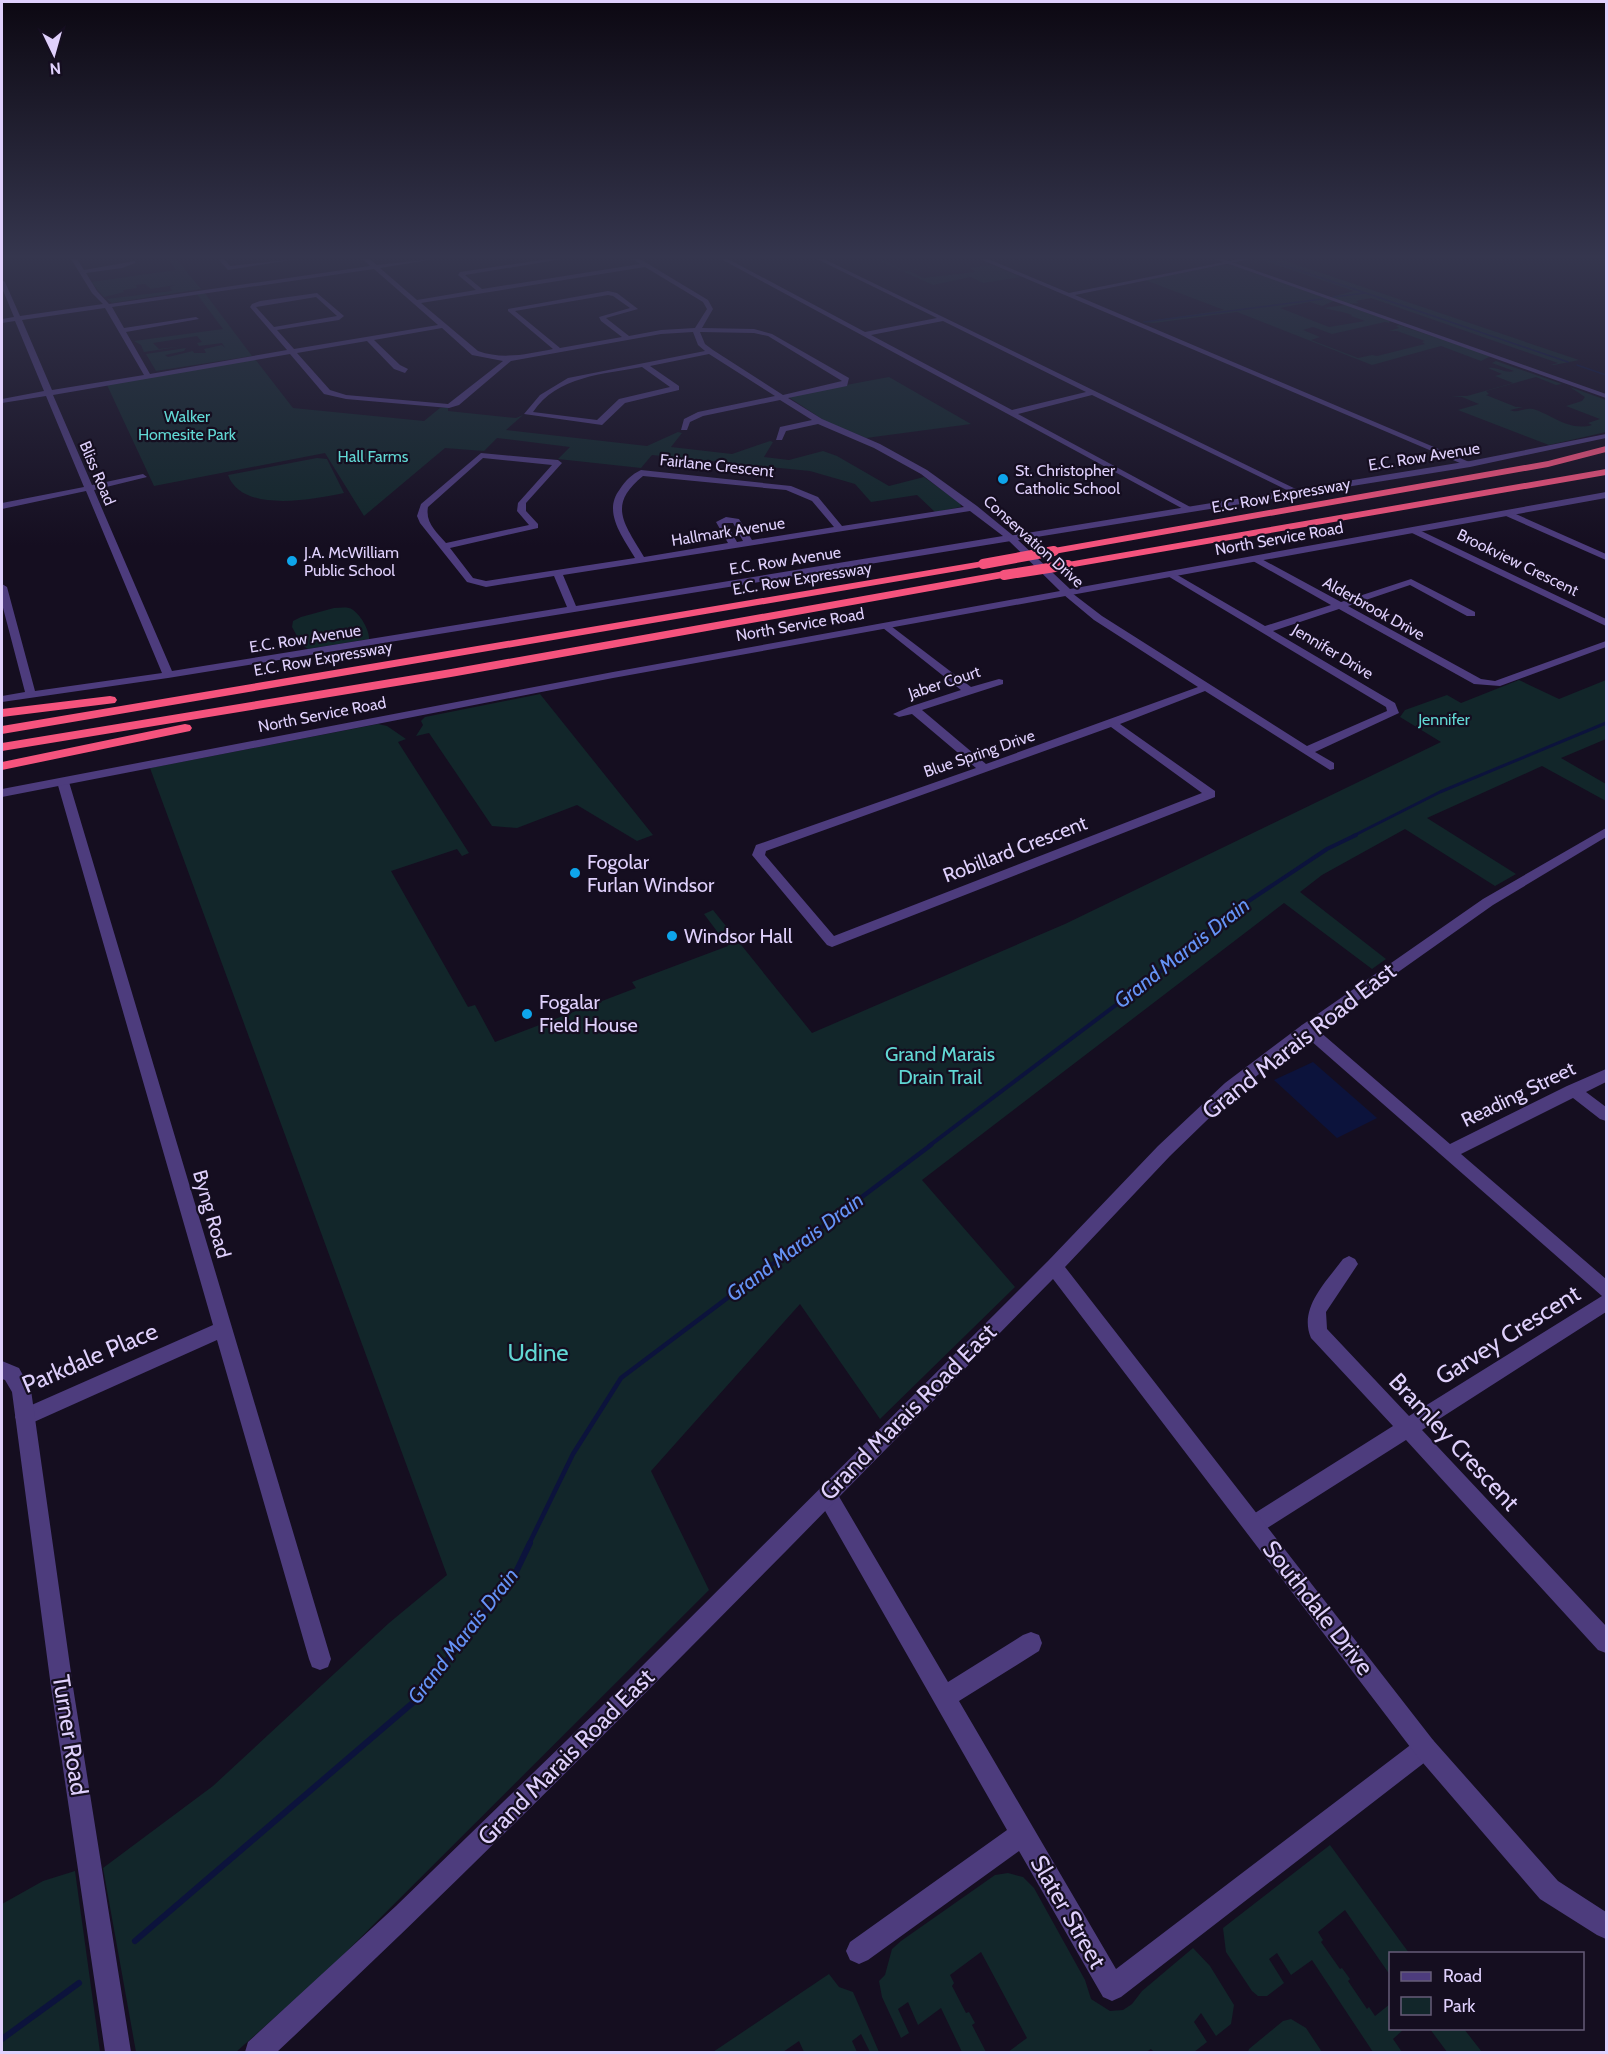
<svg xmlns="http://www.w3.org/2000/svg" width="1608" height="2054" viewBox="0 0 1608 2054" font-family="Cabin,sans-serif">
  <rect width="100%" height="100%" fill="#150e20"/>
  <path fill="#12262a" d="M169,259H176L201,289L112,303L107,299L172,291L170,287L175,285L151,289L145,284L136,285L137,288L123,290L124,292L104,297L91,282L176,270Z
    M876,259H881L904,271L934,267L909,271L923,278L976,272L970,268L992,265L1021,277L983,283L971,277L933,285Z
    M1258,259H1280L1579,360L1554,365H1551L1558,363L1371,298L1356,301L1359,303L1349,304L1331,297L1354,291L1265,261L1259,260L1256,262L1251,260Z
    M1221,265L1235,266L1334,301L1322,306L1310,302L1280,308L1329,327L1365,321L1351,316L1352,315C1342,311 1335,311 1324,308L1345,305L1390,321L1389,323L1385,322L1332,334L1313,327L1303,330L1320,337L1311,340L1358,358L1372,355L1377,356L1425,344L1422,342L1425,341L1397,331H1389L1399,328L1396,326L1399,325L1491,356L1481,361L1441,346L1372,365L1237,312L1154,323L1142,322L1224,310L1145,280Z
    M204,292L252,356L156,371L146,354L186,348L184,351L165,355L168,357L193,351L194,353H206L204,349L222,345L225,348L222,343L199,346L197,343L202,342L197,336L153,343L159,349L184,346L144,352L141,345L134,341L223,329L196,293Z
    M255,359L293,408L424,421L440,408L448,407V411L516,418L523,415L506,430L647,446L678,432L682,433L671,447L732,454L770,441L773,442L764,457L789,460L823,451L837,456L889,486L924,477L960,503L961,507L935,512L917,495L871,502L855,484L810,471L652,455L641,468L558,459L570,447L497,438L484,451L445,448L364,516L325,453L154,486L107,385Z
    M1496,361L1562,384L1556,385L1536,377L1486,391L1489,394L1486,395L1516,407H1523L1510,410C1518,414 1525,407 1533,409C1549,413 1569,432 1592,425L1588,423L1600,419L1566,406L1582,401L1585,397L1570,387L1606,400V432L1549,445L1458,410L1479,404L1462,397L1451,396H1467L1513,383L1495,376L1502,374L1488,368C1497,366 1505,374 1514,371L1492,363Z
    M889,377L971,424L866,438L825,421L787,396Z
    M317,458L327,459L344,493C314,499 242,514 228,475Z
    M334,608C339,608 344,607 349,608C358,610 370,630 369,639L308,649L302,645L292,627L293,621L301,617Z
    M1519,680L1559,699L1606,680V739L1561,758L1606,784V801L1542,766L1427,818L1516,874L1495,886L1405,829L1322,875L1300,892L1386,959L1372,969L1284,903L922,1180L1015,1287L880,1419L800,1304L651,1471L709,1590L329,1969L236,2052H136L103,1868L213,1786L389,1623L447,1575L150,768L378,724L387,726L406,739L398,742L469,853L462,856L457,849L391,871L468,1007L475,1005L495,1042L636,988L632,982L728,946L704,914L713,910L812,1033L1065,924L1441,742L1400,717L1405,710L1447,695L1461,703Z
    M540,694L653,835L637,841L577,805L517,828L492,826L429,733L416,736L423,725L421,721L425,717Z
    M1330,1845L1409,1953L1390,1954V1975L1345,1910L1318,1932L1323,1940L1321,1942L1340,1969L1342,1968L1350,1979L1348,1981L1367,2009L1369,2007L1375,2016L1390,2004V2028L1404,2029L1393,2039L1402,2052H1373L1312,1960L1291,1975L1277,1953L1269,1959L1284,1983L1267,1996H1258L1252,1991L1226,1952L1223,1928Z
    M75,1871L100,2052H2V1904L43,1881Z
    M1008,1873L1023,1877L1034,1888L1085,1980L1091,1999L1110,2011L1123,2010L1132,2004L1142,1991L1193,1948L1210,1966L1234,2005L1231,2024L1216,2036L1201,2013L1194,2022L1207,2042L1194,2052H1154L1151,2049L1146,2052H1008L1027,2038L981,1952L950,1975L954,1983L952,1986L966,2013L969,2012L975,2023L972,2025L986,2052H962L941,2008L918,2025L908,2002L898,2009L909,2033L901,2038L882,1997L879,1981L885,1975L892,1949L901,1941L995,1875Z
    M829,1974L839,1987L853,1992L879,2052H870L861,2034L852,2041L857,2052H804L799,2041L783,2052H713Z
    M1291,2019L1306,2028L1322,2052H1248L1249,2049L1283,2021Z
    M1430,2029H1464L1482,2052H1447Z"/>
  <path fill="#0c133c" d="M1313,1062L1377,1118L1337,1138L1274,1080Z"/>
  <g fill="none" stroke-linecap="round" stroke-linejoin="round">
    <path stroke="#0c133c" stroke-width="1.5" d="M1266,259L1568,362
      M1334,297L1365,293
      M1144,322L1322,299
      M1577,365L1606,375"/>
    <path stroke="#0c133c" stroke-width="3" d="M1353,836L1440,792L1606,723"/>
    <path stroke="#0c133c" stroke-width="4" d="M929,1146L1157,974L1229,914L1327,849L1356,835"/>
    <path stroke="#0c133c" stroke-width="4.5" d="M529,1544L573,1454L621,1378L931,1145"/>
    <path stroke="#0c133c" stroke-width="6" d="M135,1941L416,1700L516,1572L530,1543
      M2,2039L79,1983"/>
    <path fill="#4d3c7d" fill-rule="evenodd" d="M71,259H77L84,270L135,261V263L122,268L86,273L97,291L109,304L370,266L363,259H369L377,265L434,259L380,268L417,300L476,290L458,275L460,272L548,259H562L465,275L482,289L640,264L633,259H640L708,300L713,309L702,328L754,329L772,334L849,378L847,386L788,398L822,419L880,444L927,470L977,506L1016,538L1011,541L168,678L2,702V696L25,692L2,604V584L7,587L35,691L162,673L86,491L2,509V503L84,487L46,396L2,403V399L44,391L15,321L2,323V319L14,317L2,288V280L5,282L20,316L103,304L92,293ZM645,267L703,302L707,309L695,328L661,330L629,336L606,318L638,309L617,293L608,291L508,309V311L553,349C527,354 503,360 478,351L421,303ZM374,269L438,325L294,349L277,330L339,320L344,316L317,293L260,301L252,304L250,307L287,350L150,374L126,332L199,319L196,317L124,328L112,307ZM608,295L613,296L630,308L599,317L601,321L622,337L560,348L515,311ZM316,297L337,316L274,327L256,307ZM105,308L144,375L52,390L22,320ZM442,328L472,355L503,361L448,404L346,395L330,390L297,353L367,341L394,369L405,373L408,369L400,365L374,340ZM693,332L698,345L705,351L568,378L540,395L524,414L602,425L625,403L679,390V386L650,366L709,354L775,396L698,412L684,419L681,430H687L690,422L703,416L780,400L812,420L780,427L776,440H782L786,431L818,424L874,448L921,474L964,507L842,526L818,497L791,486L641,470C632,474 625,481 620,489C602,512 623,537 635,558L486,581L473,578L450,548L538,528V524L526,511V503L562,463L558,460L481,453L421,504L417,516L420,523L467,582L486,587L554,576L567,607L172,671L94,490L147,477L143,474L92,485L53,395L290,354L324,394L346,399L449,408L459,405L511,361L661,334ZM700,332L754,333L768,336L842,381L783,395L713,350L705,344ZM642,367L670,387L619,399L597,420L533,412C557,376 604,374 642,367ZM483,458L552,465L518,503L517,511L529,525L446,543C437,532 425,523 428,507ZM643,476L786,490L812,501L834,527L752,540L739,519L726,517L716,522L728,543L644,557C624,523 607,505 643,476ZM970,511L1003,536L576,606L563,575ZM726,523H733L743,541L737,542Z
      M218,259H224L230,266L297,259L228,270Z
      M721,259H728L865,332L937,318L817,259H824L1302,492L1295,494L1092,395L1018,414L1194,509L1187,511ZM943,321L1086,392L1012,410L871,335Z
      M980,259H988L1069,293L1239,259H1250L1075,295L1474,464L1467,466Z
      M1509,511L1606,554V560L1506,516V512Z
      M1415,528L1606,619V626L1412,533V529Z
      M1256,556L1341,602L1411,579L1475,612V616H1467L1410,585L1348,606L1481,679L1495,681L1606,641V647L1500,686L1474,684L1339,609L1273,631L1395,703L1399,713L1315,752L1334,763V769L1330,770L1205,691L1120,724L1215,791V797L832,947L827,945L752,855L756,845L976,768L912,714L899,717L893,714L909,707L961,690L883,628L882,626L887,623L971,687L999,679L1003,680V684L922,710L986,764L1198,687L1094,620L1064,595V591L1068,590L1102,616L1307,746L1387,711L1386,707L1166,575L1174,573L1265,626L1331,605L1253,561L1251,559ZM1111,727L1202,793L834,936L765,855L766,851Z
      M63,778L69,782L331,1659L328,1667L320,1670L312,1667L309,1659L217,1340L25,1426L18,1423L15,1417L18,1411L213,1325L57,782Z
      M1307,1024L1312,1025L1450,1144L1567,1086L1606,1069V1082L1586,1092L1606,1107V1121L1600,1119L1573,1098L1461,1154L1606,1279V1312L1422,1430L1606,1626V1653L1598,1650L1406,1440L1261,1532L1254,1535L1247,1532L1244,1525L1247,1518L1393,1426L1311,1338C1298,1308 1327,1281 1343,1259L1349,1256L1355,1259L1358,1264L1326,1312L1327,1329L1409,1416L1602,1296L1302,1033L1299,1029L1302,1025Z
      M827,1485L834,1488L948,1682L1023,1635L1031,1632L1039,1635L1042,1643L1039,1651L959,1701L1116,1969L1417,1740L1425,1736L1433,1740L1437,1748L1433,1756L1121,1997L1112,2001L1103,1997L1019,1851L868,1960L859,1964L850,1960L846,1951L850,1942L1007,1830L820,1502L817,1495L820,1488Z"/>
    <path fill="#4d3c7d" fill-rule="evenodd" d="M1215,259H1223L1606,394V398Z
      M1606,434V438L1470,467L1018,540L1070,589L1606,492V498L613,678L2,797V789L613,672L1060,591L1008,540V536L1470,461Z
      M1606,828V837L1493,905L1312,1033L1237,1091L1170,1156L1065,1267L1433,1740L1558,1881L1606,1912V1939L1597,1935L1540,1899L1417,1756L1053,1279C797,1539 544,1802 277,2052H245L248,2042L396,1906L599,1709L1048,1261L1158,1146L1225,1083L1302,1025L1483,899Z
      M2,1361L19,1368L31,1390L73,1687L131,2052H105L51,1687L12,1392L5,1380L2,1379Z"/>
    <path fill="#f5537d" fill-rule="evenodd" d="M1606,446V452L1548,467L1054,554L1048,551L1054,548L1548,461Z
      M1606,469V475L1068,568L1062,565L1068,562Z
      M983,561L989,564L987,566L2,734V726Z
      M1004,571L1010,575L1008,577L451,677L2,751V743L451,669Z
      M110,696L115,697L117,700L115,703L2,717V709Z
      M185,724L190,725L192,728L190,731L2,770V762Z"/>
    <path stroke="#f5537d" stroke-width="10" d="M983,564L1054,551
      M1004,575L1068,565"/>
  </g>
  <linearGradient id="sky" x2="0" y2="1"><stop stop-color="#0c0812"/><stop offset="0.47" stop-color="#35364e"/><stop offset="1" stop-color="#35364e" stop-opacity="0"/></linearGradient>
  <rect width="1608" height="546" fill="url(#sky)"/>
  <g fill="#0ea5eb" stroke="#150e20" stroke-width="2">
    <circle cx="1003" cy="479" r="6"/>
    <circle cx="292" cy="561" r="6"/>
    <circle cx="575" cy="873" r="6"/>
    <circle cx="672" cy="936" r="6"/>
    <circle cx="527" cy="1014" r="6"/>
  </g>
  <g text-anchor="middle" stroke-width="4.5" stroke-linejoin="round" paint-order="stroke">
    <g font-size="16" fill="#61d8d4" stroke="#150e20">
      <text x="187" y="422">Walker<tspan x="187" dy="18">Homesite Park</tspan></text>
      <text x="373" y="462">Hall Farms</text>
      <text x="1444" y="725">Jennifer</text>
    </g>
    <g font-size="16" fill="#dfd0fc" stroke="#150e20">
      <text transform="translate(1424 456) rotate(-9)" y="6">E.C. Row Avenue</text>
      <text transform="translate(717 465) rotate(6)" y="6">Fairlane Crescent</text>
      <text transform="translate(98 473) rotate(67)" y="6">Bliss Road</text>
      <text transform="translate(1281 495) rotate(-10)" y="6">E.C. Row Expressway</text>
      <text transform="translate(728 531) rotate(-9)" y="6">Hallmark Avenue</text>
      <text transform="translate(1279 538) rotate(-10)" y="6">North Service Road</text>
      <text transform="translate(1034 541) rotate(42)" y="6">Conservation Drive</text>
      <text transform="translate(785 560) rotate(-9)" y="6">E.C. Row Avenue</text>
      <text transform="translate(1518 562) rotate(26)" y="6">Brookview Crescent</text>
      <text transform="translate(802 578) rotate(-9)" y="6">E.C. Row Expressway</text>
      <text transform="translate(1374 608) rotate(29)" y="6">Alderbrook Drive</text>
      <text transform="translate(800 624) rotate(-10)" y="6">North Service Road</text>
      <text transform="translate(305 638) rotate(-9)" y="6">E.C. Row Avenue</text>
      <text transform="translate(1333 651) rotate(31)" y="6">Jennifer Drive</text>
      <text transform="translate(323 658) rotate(-10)" y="6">E.C. Row Expressway</text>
      <text transform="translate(944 682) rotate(-18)" y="6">Jaber Court</text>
      <text transform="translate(322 714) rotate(-11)" y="6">North Service Road</text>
      <text transform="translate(979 753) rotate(-19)" y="6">Blue Spring Drive</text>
    </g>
    <g font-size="16" fill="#dfd0fc" stroke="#150e20" text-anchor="start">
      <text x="1015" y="476">St. Christopher<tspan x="1015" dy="18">Catholic School</tspan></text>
      <text x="304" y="558">J.A. McWilliam<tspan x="304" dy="18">Public School</tspan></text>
    </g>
    <g font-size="20" fill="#dfd0fc" stroke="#150e20">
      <text transform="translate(1015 849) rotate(-21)" y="7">Robillard Crescent</text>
      <text transform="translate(1518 1094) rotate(-26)" y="7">Reading Street</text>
      <text transform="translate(212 1214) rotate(74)" y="7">Byng Road</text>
    </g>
    <g font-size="20" fill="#dfd0fc" stroke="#150e20" text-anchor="start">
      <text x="587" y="869">Fogolar<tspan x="587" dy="23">Furlan Windsor</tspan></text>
      <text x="684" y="943">Windsor Hall</text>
      <text x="539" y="1009">Fogalar<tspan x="539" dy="23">Field House</tspan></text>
    </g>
    <g font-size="20" fill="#61d8d4" stroke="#150e20">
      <text x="940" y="1061">Grand Marais<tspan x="940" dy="23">Drain Trail</tspan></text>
    </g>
    <g font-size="21" font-style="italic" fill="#6593f6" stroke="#150e20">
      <text transform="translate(1182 953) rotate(-38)" y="7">Grand Marais Drain</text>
      <text transform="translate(795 1247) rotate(-37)" y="7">Grand Marais Drain</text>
      <text transform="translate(463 1636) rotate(-52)" y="7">Grand Marais Drain</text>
    </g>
    <g font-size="24" fill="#dfd0fc" stroke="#150e20">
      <text transform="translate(1299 1041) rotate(-38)" y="8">Grand Marais Road East</text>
      <text transform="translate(1508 1335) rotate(-32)" y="8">Garvey Crescent</text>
      <text transform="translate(90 1358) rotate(-23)" y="8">Parkdale Place</text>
      <text transform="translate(908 1412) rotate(-45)" y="8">Grand Marais Road East</text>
      <text transform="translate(1454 1442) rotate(47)" y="8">Bramley Crescent</text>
      <text transform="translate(1318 1608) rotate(52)" y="8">Southdale Drive</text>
      <text transform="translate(70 1735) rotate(81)" y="8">Turner Road</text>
      <text transform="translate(566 1757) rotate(-45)" y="8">Grand Marais Road East</text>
      <text transform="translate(1068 1912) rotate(60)" y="8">Slater Street</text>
    </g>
    <g font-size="24" fill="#61d8d4" stroke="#150e20">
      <text x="538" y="1361">Udine</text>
    </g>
  </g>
  <rect width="1608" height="2054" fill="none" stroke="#dfd0fc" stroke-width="6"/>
  <rect x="1389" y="1952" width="195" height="78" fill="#150e20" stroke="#665c78" stroke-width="1.5"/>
  <rect x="1401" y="1972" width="30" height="9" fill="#4d3c7d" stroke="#665c78" stroke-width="1.5"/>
  <text x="1443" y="1982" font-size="18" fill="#dfd0fc">Road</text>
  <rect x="1401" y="1997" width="30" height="18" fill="#12262a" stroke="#665c78" stroke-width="1.5"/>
  <text x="1443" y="2012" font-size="18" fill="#dfd0fc">Park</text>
  <g transform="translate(54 54) rotate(175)" stroke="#150e20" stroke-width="4.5" paint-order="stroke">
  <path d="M0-4.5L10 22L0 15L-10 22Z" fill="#dfd0fc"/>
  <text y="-9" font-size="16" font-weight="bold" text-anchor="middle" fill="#dfd0fc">N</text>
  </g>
</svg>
